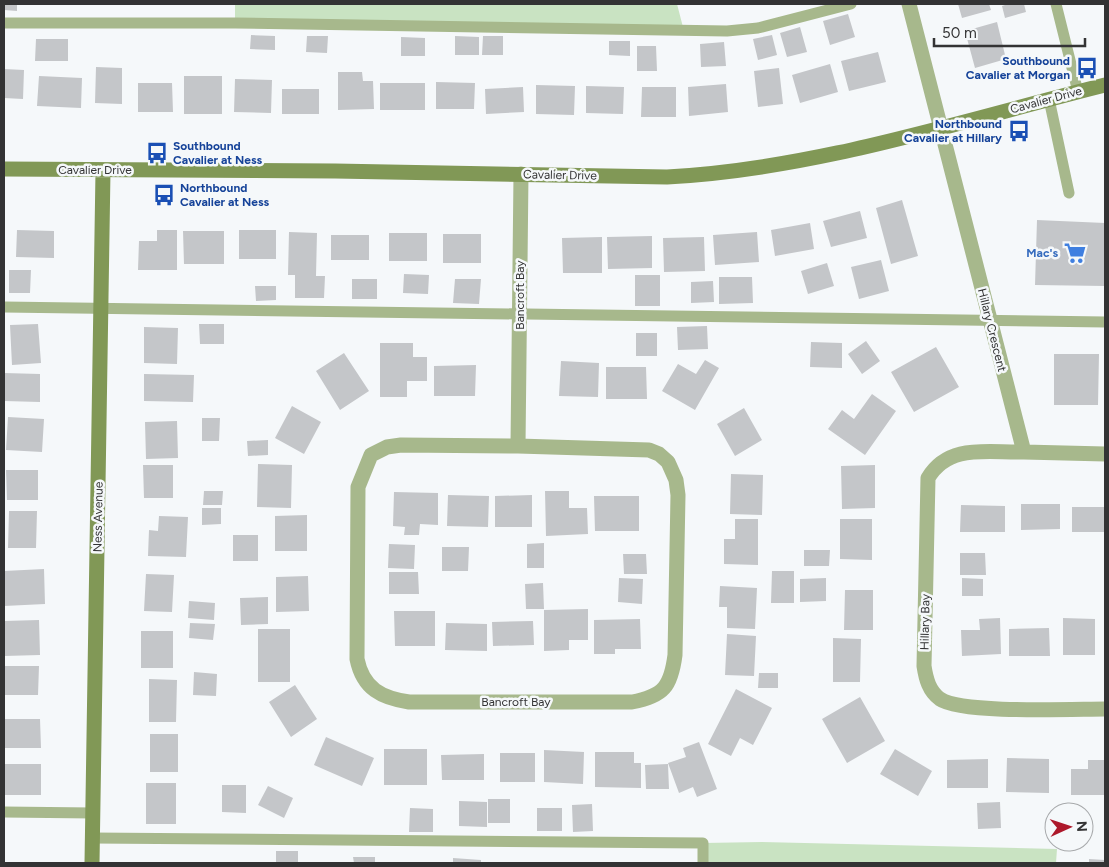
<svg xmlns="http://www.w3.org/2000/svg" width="1109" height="867" viewBox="0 0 1109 867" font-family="Figtree,sans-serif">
  <rect width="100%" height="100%" fill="#f5f8fa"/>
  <path fill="#c9e3c2" d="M235,4H677L684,31L235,23Z
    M762,842L1057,849L1056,863H703V843Z"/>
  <path fill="#c4c6c9" d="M4,4H17V11L4,10Z
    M958,4H989L991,10L962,18Z
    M1008,4H1024L1026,12L1005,18L1002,6Z
    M848,14L855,37L830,45L823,21Z
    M997,22L1006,59L975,68L965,31Z
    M800,27L807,52L787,57L780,33Z
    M251,35L275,36V50L250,49Z
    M772,35L777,55L758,60L753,39Z
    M307,36H328L327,53L306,52Z
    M455,36L479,37V55H455Z
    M483,36H503V55H482Z
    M401,37L425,38V56H401Z
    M36,39H68V61H35Z
    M609,41H630V56L609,55Z
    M724,42L726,66L701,67L700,44Z
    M637,46H656L657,71H637Z
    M878,52L886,82L849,91L841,61Z
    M830,64L838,92L800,103L792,75Z
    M96,67L122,68V104L95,103Z
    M779,68L783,104L758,107L754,71Z
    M4,69L24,70L23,99L4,98Z
    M338,72H362L363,81H373L374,109L338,110Z
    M39,76L82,78L81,108L37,106Z
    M184,76H222V114H184Z
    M235,79L272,80L271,113L234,112Z
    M436,82L475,83L474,109H436Z
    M138,83H172L173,112H138Z
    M380,83H425V110H380Z
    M726,84L728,112L689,116L688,87Z
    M536,85L575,86L574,115L536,114Z
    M586,86L624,87L623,114L586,113Z
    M523,87L524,112L486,114L485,89Z
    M642,87H676V117H641Z
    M282,89H319V114H282Z
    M902,200L918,256L891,264L876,208Z
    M860,211L867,238L831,247L823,221Z
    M1037,220L1105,223V286L1035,285Z
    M810,223L814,249L775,256L771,230Z
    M17,230L54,231V258L16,257Z
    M157,230H177V270H138L139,241H157Z
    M239,230H276V259H239Z
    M183,231H224V264H184Z
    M289,232L317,233L316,276H325L324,298H295V275H288Z
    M757,232L759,262L715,265L713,235Z
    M389,233H427V261H389Z
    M443,234H481V263H443Z
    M331,235H369V260H331Z
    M652,236V268L608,269L607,237Z
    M602,237V273H563L562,238Z
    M704,237L705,271L664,272L663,238Z
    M881,260L889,291L859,299L851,267Z
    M827,263L834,286L808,294L801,271Z
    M9,270H31L30,293H9Z
    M404,274L429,275L428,294L403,293Z
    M635,275H660V306H635Z
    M719,277H752L753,303L719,304Z
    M352,279H377V299H352Z
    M455,279H481L479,304L453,303Z
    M713,281L714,302L691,303V282Z
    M255,286H276V300L256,301Z
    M38,324L41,363L12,365L10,325Z
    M199,324H224V344H200Z
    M707,326L708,349L678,350L677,327Z
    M144,327L178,328L177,364L144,363Z
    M636,333H657V356H636Z
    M866,341L880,361L862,374L848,354Z
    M811,342L842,343V368L810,367Z
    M380,343H413V357H427V381H407V397H380Z
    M936,347L959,387L914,412L891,372Z
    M344,353L369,391L340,410L316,371Z
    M1054,354H1099L1098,405H1054Z
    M705,360L719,368L695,410L662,391L678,364L696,374Z
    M561,361L599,363L598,397L559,396Z
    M476,365L475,396H434V366Z
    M606,367H646L647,399H606Z
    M4,373L40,374V402L4,401Z
    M144,374L194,375L193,402L144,401Z
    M872,394L896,411L865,455L828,429L842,410L854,419Z
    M292,406L321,422L304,454L275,438Z
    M744,408L762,440L735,456L717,424Z
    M8,417L44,419L42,452L6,450Z
    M202,418H220L219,441H202Z
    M177,421L178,458L146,459L145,422Z
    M268,440V455L248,456L247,441Z
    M258,464L292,465L291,508L257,507Z
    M143,465H173V498H144Z
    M875,465V508L842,509L841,466Z
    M6,470H38V500H7Z
    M731,474L763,475L762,515L730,514Z
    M204,491H223L222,505H203Z
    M545,491H569V508H587L588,534L546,536Z
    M394,492L438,493V525L420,524L419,535H404L405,527L393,526Z
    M448,495L489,496L488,527L447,526Z
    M532,495V527H495V496Z
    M594,496H639V531H595Z
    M1021,504H1060V529L1021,530Z
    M961,505L1005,506V532H960Z
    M1072,507H1105V532H1072Z
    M202,508H221V524L202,525Z
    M9,511H37L36,548H8Z
    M307,515V551H275V516Z
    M159,516L188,517L186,557L148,556L149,530L158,531Z
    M735,519H758V565L724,564V539H735Z
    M840,519H872V560L840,559Z
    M233,535H258V561H233Z
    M544,543V568H527V544Z
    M389,544L415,545L414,569L388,568Z
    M442,547H469L468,571H442Z
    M804,550H830L829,566H804Z
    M960,553H985L986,575H960Z
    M623,554H646L647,574H624Z
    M44,569L45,604L4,606V571Z
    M772,571H794V603H771Z
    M389,572H418L419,594H389Z
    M146,574L174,575L172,612L144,611Z
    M308,576L309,611L276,612V577Z
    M619,578L643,579L642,604L618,602Z
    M826,578V601L800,602V579Z
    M962,578L983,579V596H962Z
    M543,583L544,609H526L525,584Z
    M720,586L757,588L755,629L727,628V607H719Z
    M845,590H873V630H844Z
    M268,597V624L241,625L240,598Z
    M189,601L215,603L214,620L188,618Z
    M588,609V640H569V650L544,651V610Z
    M394,611H435V646H395Z
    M1000,618L1001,654L962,656L961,630H980L979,619Z
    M1063,618L1095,619V655H1063Z
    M640,619L641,649H615V654H594V620Z
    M39,620L40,655L4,656V621Z
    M533,621L534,645L493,646L492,622Z
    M190,623L215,624L213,640L189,638Z
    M446,623L487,624V651L445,650Z
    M1049,628L1050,656H1009V629Z
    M258,629H290V682H258Z
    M141,631H173V668H141Z
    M727,634L756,636L754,676L725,675Z
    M833,638L861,639L860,682H833Z
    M4,666H39L38,695H4Z
    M194,672L217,674L216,696L193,695Z
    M759,673H778V688H758Z
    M149,679L177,680L176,722H149Z
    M295,685L317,719L291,737L269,702Z
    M736,689L772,708L753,745L740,738L731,756L708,744Z
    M860,697L885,741L847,763L822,719Z
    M4,719H40L41,748H4Z
    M150,734H178V772H150Z
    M326,737L374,758L362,786L314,765Z
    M699,742L717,789L697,797L693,787L679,793L668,763L686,757L683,748Z
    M384,749H427V785H384Z
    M895,749L932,771L918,796L880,774Z
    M544,750L584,752L583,784L544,782Z
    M595,752H634V763H641V788L595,787Z
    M500,753H535V782H500Z
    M484,754V780H442L441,755Z
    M1007,758L1049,759V793L1006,792Z
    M988,759V788H947V760Z
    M1088,760H1105V795H1071V769H1088Z
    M4,764H41V795H4Z
    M668,764L669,789H646L645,765Z
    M146,783H176V824H146Z
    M222,785H246V813L222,812Z
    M268,786L293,798L284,818L258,805Z
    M488,799H510V823H488Z
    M459,801L487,802V827L459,826Z
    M1000,802L1001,828L978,829L977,803Z
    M592,804L593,831L573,832L572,805Z
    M410,808L433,809V832H409Z
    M537,808H562V831H537Z
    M276,851H298V863H276Z
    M353,857H375V863H354Z
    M453,858L481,860V863H453Z
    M1089,859L1105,860V863H1089Z"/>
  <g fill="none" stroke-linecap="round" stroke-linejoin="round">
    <path stroke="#a7b88c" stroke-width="11" d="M1056,4L1078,92
      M4,23H235L727,31L758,28L851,4
      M1049,99L1069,193
      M4,307L1105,322
      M4,812L93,813
      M92,838L703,843V863"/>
    <path stroke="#a7b88c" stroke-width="15" d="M909,4L1024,452L1105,454
      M518,446L401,445L387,447L371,455L358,487L357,659C363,689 382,698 409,702H632C664,696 671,686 675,655L678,495L676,480L668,462L659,454L649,450L518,446L521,174
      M1024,452C988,453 949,443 928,478L924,666C926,679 929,691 940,699C962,714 1073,709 1105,709"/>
    <path stroke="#819856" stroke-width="15" d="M4,169L335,171L667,177C817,169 960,121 1105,85
      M92,863L103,171"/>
  </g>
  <defs>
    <g id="bus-bare" transform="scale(1.725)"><path d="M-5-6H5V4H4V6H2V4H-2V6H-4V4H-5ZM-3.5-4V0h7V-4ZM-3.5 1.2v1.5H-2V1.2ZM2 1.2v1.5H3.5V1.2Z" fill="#1a4fb4" stroke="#f5f8fa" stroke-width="2.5" paint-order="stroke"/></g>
    <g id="supermarket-bare" transform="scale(1.725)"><path d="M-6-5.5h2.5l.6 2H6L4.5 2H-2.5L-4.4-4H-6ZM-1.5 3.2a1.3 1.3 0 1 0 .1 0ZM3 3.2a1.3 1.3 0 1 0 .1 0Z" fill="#3f7fe0" stroke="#f5f8fa" stroke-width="2.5" paint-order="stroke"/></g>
  </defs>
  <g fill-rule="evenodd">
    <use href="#bus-bare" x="1087" y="68"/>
    <use href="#bus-bare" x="1019" y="131"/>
    <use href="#bus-bare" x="157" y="153"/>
    <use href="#bus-bare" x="164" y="195"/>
    <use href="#supermarket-bare" x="1075" y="253"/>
  </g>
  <g text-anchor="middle" stroke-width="5" stroke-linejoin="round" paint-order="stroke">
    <g font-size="12" font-weight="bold" fill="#164399" stroke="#f5f8fa" text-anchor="end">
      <text x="1070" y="65">Southbound<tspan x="1070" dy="14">Cavalier at Morgan</tspan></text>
      <text x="1002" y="128">Northbound<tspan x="1002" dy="14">Cavalier at Hillary</tspan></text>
      <text x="173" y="150" text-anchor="start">Southbound<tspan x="173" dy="14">Cavalier at Ness</tspan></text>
      <text x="180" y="192" text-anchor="start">Northbound<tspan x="180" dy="14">Cavalier at Ness</tspan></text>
    </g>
    <g font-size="12" fill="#333334" stroke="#f5f8fa">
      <text transform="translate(1046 100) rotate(-15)" y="4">Cavalier Drive</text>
      <text x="95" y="174">Cavalier Drive</text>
      <text transform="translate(560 175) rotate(1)" y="4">Cavalier Drive</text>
      <text transform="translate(520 295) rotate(-90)" y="4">Bancroft Bay</text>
      <text transform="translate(992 330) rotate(76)" y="4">Hillary Crescent</text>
      <text transform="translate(98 517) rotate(-89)" y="4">Ness Avenue</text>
      <text transform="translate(925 622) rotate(-89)" y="4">Hillary Bay</text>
      <text x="516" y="706">Bancroft Bay</text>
    </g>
    <g font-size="12" font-weight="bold" fill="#366cbe" stroke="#f5f8fa" text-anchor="end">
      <text x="1058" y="257">Mac's</text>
    </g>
  </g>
  <rect width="1109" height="867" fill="none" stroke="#333334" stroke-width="10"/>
  <g transform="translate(1069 827) rotate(87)"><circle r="24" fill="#f5f8fa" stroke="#a7a9ab"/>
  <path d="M0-4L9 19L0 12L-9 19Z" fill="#ad182b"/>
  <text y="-8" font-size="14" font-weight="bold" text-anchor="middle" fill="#333334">N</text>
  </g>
  <path d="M934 38v8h151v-8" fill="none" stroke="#333334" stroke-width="2.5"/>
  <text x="942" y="38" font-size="15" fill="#333334" stroke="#f5f8fa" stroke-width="4" paint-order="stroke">50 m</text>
</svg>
